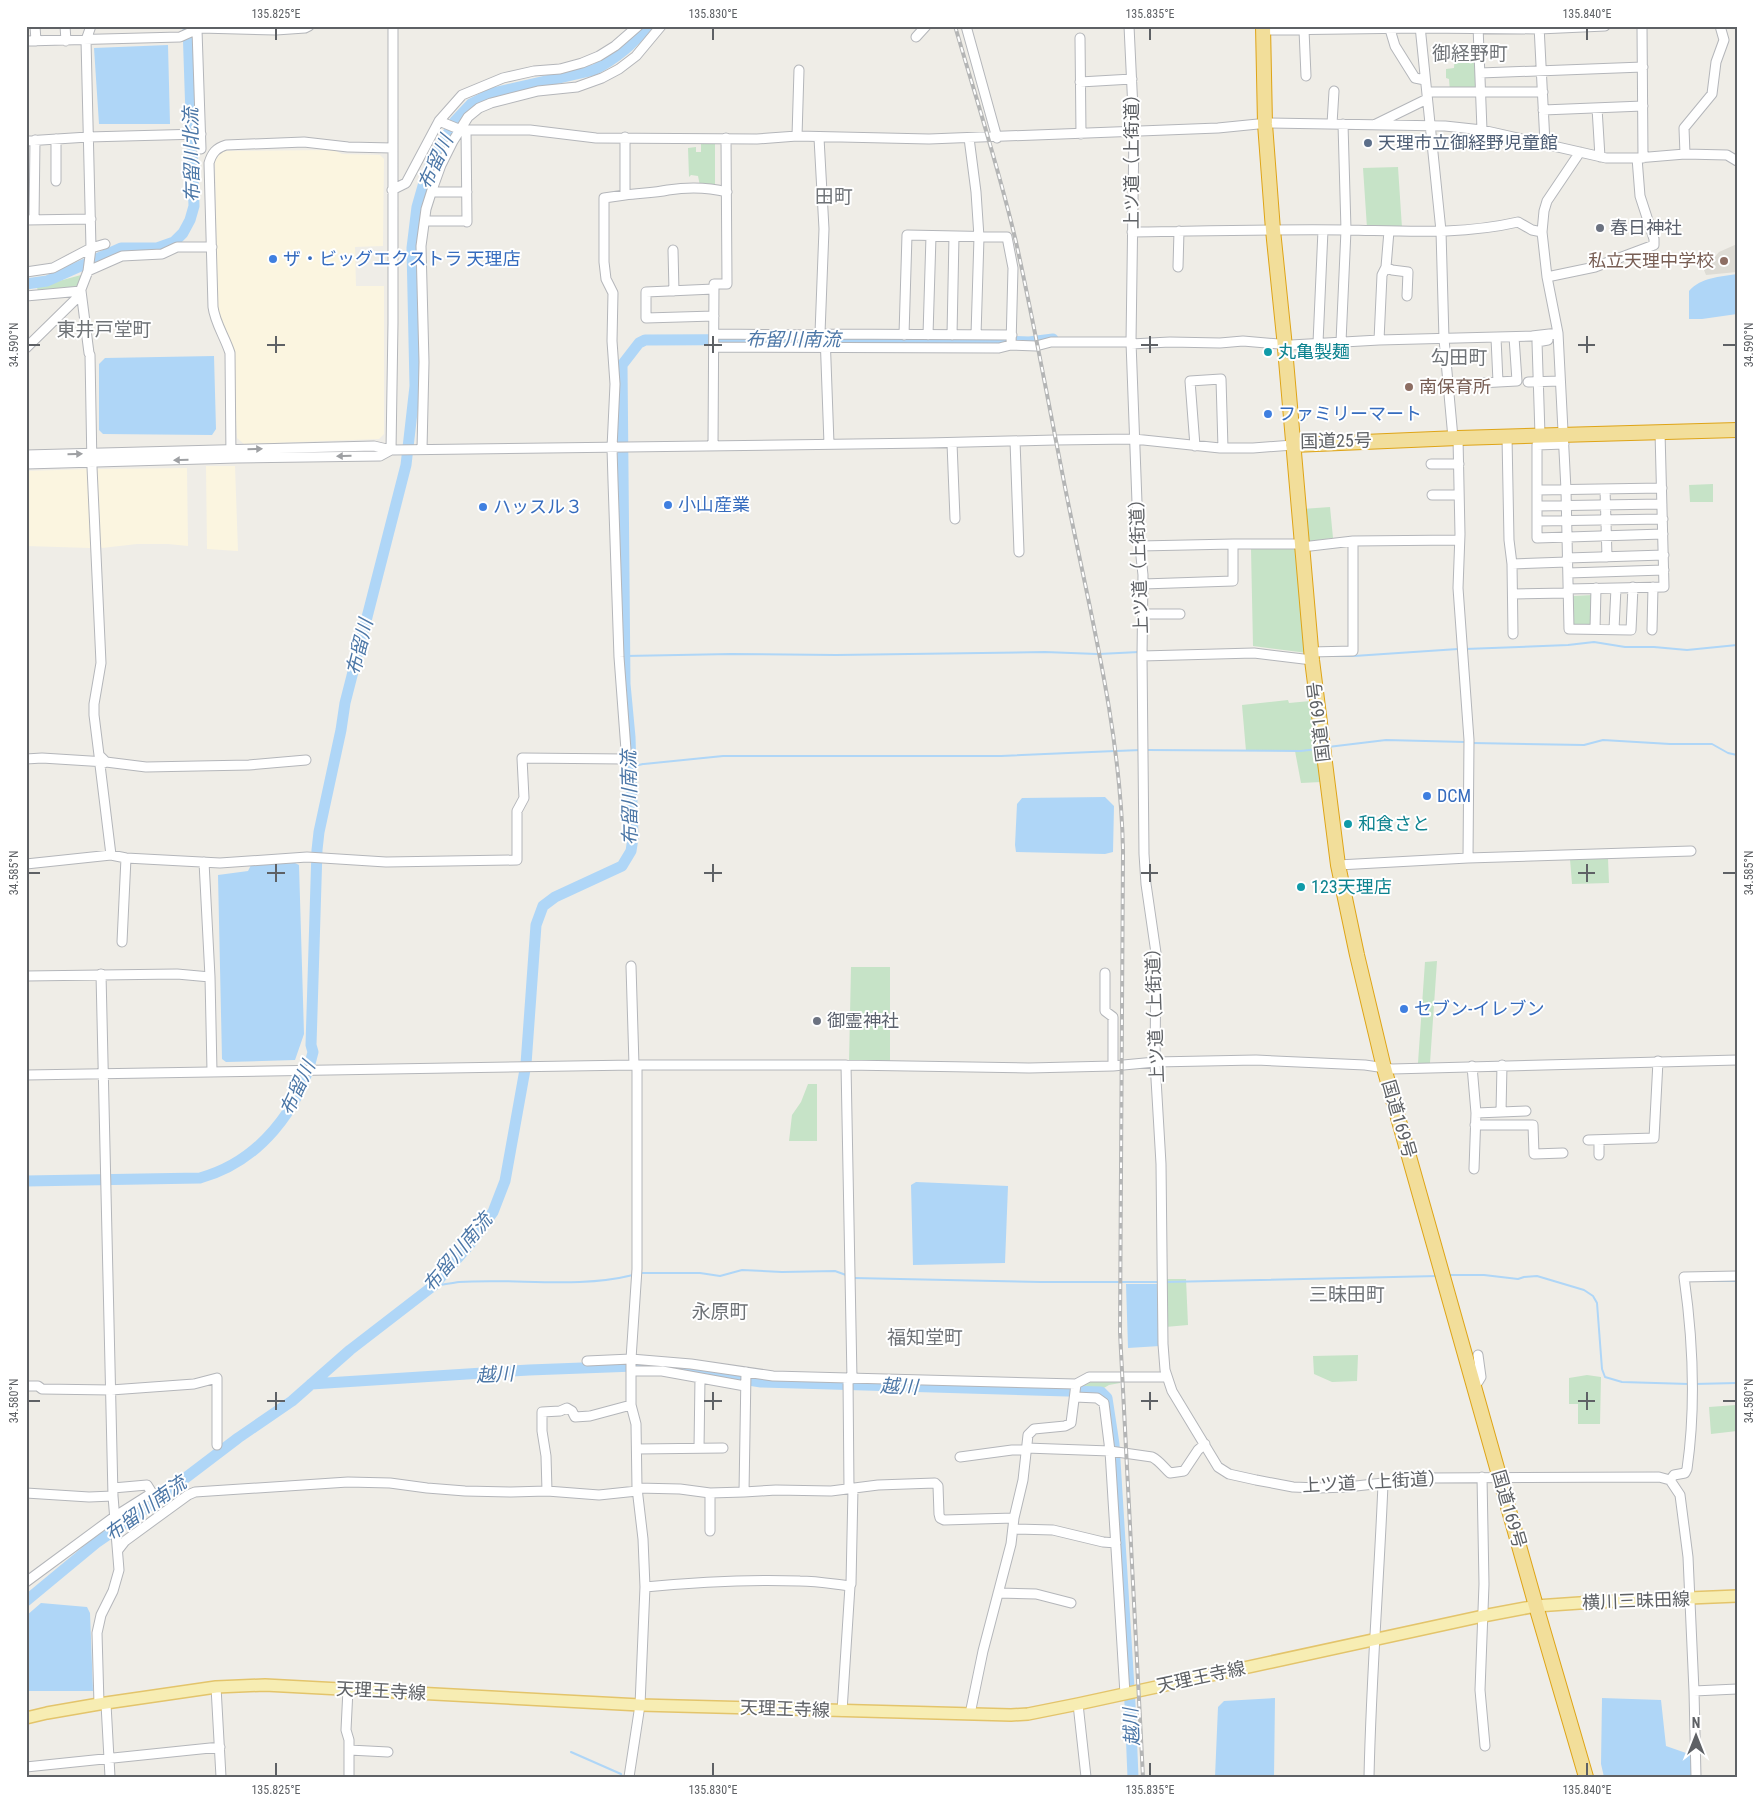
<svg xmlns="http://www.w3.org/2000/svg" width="1763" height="1803" viewBox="0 0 1763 1803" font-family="'Roboto Condensed','Noto Sans JP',sans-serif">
  <rect width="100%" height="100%" fill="#efede7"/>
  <path fill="#fbf5e0" d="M334,150L342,154L380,155L384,159L383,246L355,247L356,286H384V434L379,439L244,444L237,438L232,347L218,313L215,161L221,152L226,151Z
    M206,466H235L238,551L207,549Z
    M187,468L188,546L168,544H137L102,548L100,546L96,469Z
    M89,469L93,546L90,548L26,546V471Z"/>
  <path fill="#dedcd5" d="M1737,244V272L1706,275L1704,270L1719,252Z"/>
  <path fill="#c6e3c7" d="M1474,48L1476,87L1472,91L1450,92L1449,79L1446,78V69L1454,68L1455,53Z
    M701,140H715V187L700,186L698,176L691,175L689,177L688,148L696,147V152H701Z
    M1398,167L1402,228H1367L1363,168Z
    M81,275L83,277L78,289L38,292L37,287Z
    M1713,484V502H1690L1689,485Z
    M1330,507L1333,538L1305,542L1302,509Z
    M1251,549H1299L1307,653L1253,646Z
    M1593,595V626H1573L1572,596Z
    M1288,700L1289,703L1310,701L1321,782L1301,783L1295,751H1246L1242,705Z
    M1608,858L1609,883L1572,884L1570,859Z
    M1437,961L1430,1063H1418L1425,962Z
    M851,967H890V1063H849Z
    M808,1084H817V1141H789L792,1115L801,1102Z
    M1165,1279H1186L1188,1325L1165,1327Z
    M1358,1355L1357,1381L1332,1382L1314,1374L1313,1356Z
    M1587,1375L1601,1377L1600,1424H1578V1404H1569V1378Z
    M1120,1377V1383L1109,1385L1097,1392L1076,1390L1084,1379Z
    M1736,1392L1737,1431L1711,1434L1709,1407L1736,1405Z"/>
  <path fill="#afd6f7" d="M168,45L170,124H99L94,48Z
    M1737,274V314L1702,319H1689V291C1702,277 1719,277 1737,274Z
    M214,356L216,429L212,435L103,434L99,430V364L105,358Z
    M1105,797L1114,806L1113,852L1105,854L1016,852L1015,845L1017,804L1022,798Z
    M295,863L299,865L304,1034L295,1060L226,1062L222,1059L218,875L248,871L251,865Z
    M916,1182L1008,1186L1005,1263L913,1265L911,1185Z
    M1126,1284H1159L1160,1346L1128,1348Z
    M41,1603L87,1607L90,1613L93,1691H28L26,1690V1616Z
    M1275,1698L1274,1777H1215L1218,1707L1224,1701Z
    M1602,1698L1661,1700L1666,1746L1686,1753H1695L1696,1777H1604L1601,1764Z"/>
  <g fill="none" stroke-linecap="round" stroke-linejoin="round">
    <path stroke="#afd6f7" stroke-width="2" d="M1465,649L1568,645L1594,642L1625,647H1654L1687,650L1737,645
      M1099,654L1139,652
      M625,656L731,654L836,655L1045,652L1097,654
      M1323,656H1354L1458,649
      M1473,743L1584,745L1603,740L1670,744H1712L1728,753L1737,755
      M1328,747L1386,740L1465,742
      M1147,750L1301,751L1317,749
      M1116,751L1141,750
      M644,764L723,756H1001L1115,751
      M630,767L643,764
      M640,1273H700L720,1276L742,1270L782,1272L835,1271L846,1275
      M1447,1275H1484L1518,1279L1524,1277L1537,1276L1584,1290L1593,1296L1597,1303L1602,1369L1605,1377L1622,1382L1689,1384
      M853,1278L1041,1282H1160
      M1692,1281H1737
      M1165,1282L1438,1276
      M433,1286C442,1285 451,1283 459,1282C517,1278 577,1289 633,1275
      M1694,1384L1737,1383
      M571,1752L621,1774L622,1777"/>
    <path stroke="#afd6f7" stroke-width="11" d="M26,284L47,281L121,248H157L174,242L183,233L190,220L194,206L188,26
      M26,1181L200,1178C259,1162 300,1109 313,1052L311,1045L317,850L319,832L341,730L345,703L406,465L415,386L412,248L417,207L425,179L432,161L455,121L471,104L493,93L594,70C615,59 633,45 647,26
      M669,1369L699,1372L761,1382L1101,1392L1107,1398L1114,1444L1130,1704L1133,1777
      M311,1384L529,1370L635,1366L653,1368
      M26,1601L96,1543L138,1514L238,1438L292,1401L350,1350L433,1286L470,1244L493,1212L505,1181L526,1064L536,925L543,906L555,897L622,866L631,851L633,838L630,737L625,684L622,365L639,343L645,340L842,339L985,340L1029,342L1053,339"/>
    <g stroke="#b4b6ba" stroke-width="11">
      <path id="minor" d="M35,26L36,41
        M65,26L66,41
        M966,26L997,138
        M1129,26L1134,131L1131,342L1138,529L1143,575L1142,656L1144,854L1146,884L1156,953L1155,1062L1161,1164L1163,1344L1165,1370L1172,1391L1218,1467L1229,1474L1256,1480L1293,1487L1318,1488L1347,1487L1428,1478L1659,1477L1670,1480
        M1261,26L1271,30L1420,28L1539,29L1605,26
        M1389,26L1395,46L1415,78L1425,80
        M1420,26L1441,231L1444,339L1453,438
        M1478,26L1482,130
        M1539,26L1545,143
        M1642,26L1643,158
        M197,30L201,149
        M1304,30L1306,76
        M916,37L926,26
        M1080,38L1081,134
        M26,41L180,37L200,28L276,30L305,28L309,26
        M1480,73L1643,67
        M1080,82L1132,79
        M1427,92H1543
        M1597,108L1600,157
        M1543,110L1643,106
        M439,121L461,130H530L596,138L757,139L797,136L929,139L1218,128L1268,123L1445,126L1482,130L1606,158H1637L1685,154L1727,155L1737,161
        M1332,124L1334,91
        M1376,124L1427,99
        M466,130L467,222
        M797,136L799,70
        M819,138L824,229L820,333L825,334L829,444
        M969,138L976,192L979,237L976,335
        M56,139V181
        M26,141L88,137L201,134
        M1580,152L1547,201L1544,211L1542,232L1547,277L1558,333L1566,490L1569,629L1631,630L1633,587
        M1685,154L1684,128L1712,94L1716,62L1724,40L1720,26
        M392,190L406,183L439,121L462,95L503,78L534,71L560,69L582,63L599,56L615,46L638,26
        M432,192H467
        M625,195C639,193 654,193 668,190C688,187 707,187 727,192
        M26,220L91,219
        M34,220L35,140
        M425,221H467
        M1132,232C1204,231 1276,229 1348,230C1405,231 1462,235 1518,222L1532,230L1542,232
        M673,250L674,291
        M1178,267L1179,231
        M1386,267L1392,270L1408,272L1407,296
        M88,271L122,256L162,254L177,247H212
        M26,272L53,268L91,248L105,244
        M1547,277L1595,267L1654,245V239L1640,196L1637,158
        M81,291L89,353L90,355L92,467L101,663L94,704V715L99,755L106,762
        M26,296L81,291
        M714,316L646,318V292L714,289
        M714,334L817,335L820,333
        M825,334L1012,335
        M904,335L907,235L1007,237L1013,268L1011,345
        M928,335L931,236
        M952,335L954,236
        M1379,340L1382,275L1386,267L1389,231
        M1341,342L1346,230L1343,124
        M1318,343L1323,230
        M1131,344L1170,342L1220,343L1243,341L1291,345L1379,340L1532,336L1558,333
        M714,347L999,348L1011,345L1036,346L1051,342H1131
        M26,348L78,297L88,271L91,248L86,40L91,26
        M1498,382L1517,381L1514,337
        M1528,382L1560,381
        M1449,385L1498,382L1496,338
        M1540,435L1537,342L1548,340
        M1507,437L1509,540L1512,564L1513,634
        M1458,438L1460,534L1458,588L1469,740L1468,858
        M1015,441L1019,552
        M952,443L955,519
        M1564,444L1537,445V538L1663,534
        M713,446L714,284H727L726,138
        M1195,446L1190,381L1221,379L1223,448
        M422,449L424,362L421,246L426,209L432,190L441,165L453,141L468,117L479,108L491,103L538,91L577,87L602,78L619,69L636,56L661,26
        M391,450L393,323V26
        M26,455L374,446L391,450L927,443L1055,440L1134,439L1220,448H1253L1293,445
        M231,458L230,353C225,337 215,323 213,307L209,163C212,153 216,148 226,145L304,142L348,147L392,148
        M26,464L237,458L380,456L391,450
        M1431,464H1459
        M1605,489L1607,557
        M1537,490L1662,488
        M1432,495H1459
        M1537,506L1662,504
        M1537,521L1663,519
        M1140,546L1233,544H1302
        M1302,547L1353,541L1459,540
        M1567,558L1664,555
        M1512,564L1567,562
        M1568,573L1664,570
        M1143,584L1233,581V544
        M1568,589L1664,587L1660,432
        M1513,594L1568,593
        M1143,614H1180
        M1595,629L1596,588
        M1614,629L1616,588
        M1652,630L1653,587
        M1311,652L1353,651V541
        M1142,656L1254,653L1312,660
        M26,759L42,758L106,762L146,767L249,765L306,760
        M106,762L100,765L111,855
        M204,862L210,977L212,1071
        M26,864L111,855L126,858L220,863L307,857L386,862L517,860V811L524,798L522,758L624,759L626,750L619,657L613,481L612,448L615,384L612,341L613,293L606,279L604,262V198L625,195V137
        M1338,865L1468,858L1691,851
        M122,942L126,858
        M631,966L634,1065
        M1105,973V1011L1113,1017V1066
        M26,976L177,974L210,977
        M846,1065L852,1379
        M1472,1066L1476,1113L1474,1169
        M26,1075L634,1065H846L1029,1068L1113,1066L1155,1062L1256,1060L1365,1065L1392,1069L1737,1060
        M1501,1112L1502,1065
        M1476,1113L1526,1111
        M1475,1125H1533L1534,1154L1563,1153
        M1588,1140L1654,1138L1658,1061
        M1599,1155V1140
        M587,1361L631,1359L691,1364L773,1376L1076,1384L1089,1377H1167
        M631,1371H662L745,1386
        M848,1379L849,1489
        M1473,1383L1478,1382L1481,1377L1478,1355
        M26,1386H38L42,1389L111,1390L194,1384L217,1378V1445
        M1075,1397L1097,1398L1104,1403L1110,1451L1125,1694
        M699,1448L700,1378
        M1026,1448L1110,1451L1152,1457C1160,1461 1164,1468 1170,1473L1184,1471L1198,1450L1205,1444
        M637,1449L723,1448
        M960,1457L1012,1450H1026
        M1482,1477L1484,1584L1480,1690L1485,1746
        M637,1488L680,1489L710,1493L744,1492L776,1490L831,1491L878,1485L935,1483L938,1486L939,1514L940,1518L944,1520L1014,1518
        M547,1491L546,1456L542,1431V1412L560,1411L567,1408L572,1411L575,1417L590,1416L631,1405
        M744,1492L746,1372
        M26,1493L89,1497L113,1496
        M1014,1529L1053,1530L1103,1542L1116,1543
        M710,1531V1493
        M118,1550L125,1541L188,1495L195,1492L348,1482L390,1483L427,1488L465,1491L511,1492L547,1491L599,1495L637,1491
        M26,1582L114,1517L152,1493L147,1485L113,1488
        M645,1587C696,1582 748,1579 800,1581C816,1581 833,1584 850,1586
        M998,1593L1036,1594L1071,1603
        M216,1687L221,1777
        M348,1689L346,1730L349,1740V1777
        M1694,1691L1737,1689
        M99,1704L97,1633L101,1615L113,1591L119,1570L113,1496L101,974
        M106,1704L110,1777
        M1078,1704L1086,1777
        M842,1711L850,1586L851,1584L853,1488
        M970,1714L983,1651L1011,1544L1014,1518L1023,1480L1028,1435L1034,1429L1065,1426L1071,1423L1076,1384
        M349,1750L388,1752
        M26,1767L220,1747
        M629,1777L640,1705L645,1587L643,1539L637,1488L636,1424L631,1405V1359L637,1269V1065
        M1369,1777C1371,1679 1379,1581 1383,1484
        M1696,1777L1694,1691L1688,1557L1680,1495L1670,1480L1674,1475L1685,1473L1687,1469C1696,1406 1693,1340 1684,1277L1737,1276"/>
    </g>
    <g stroke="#e3c46b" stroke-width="14">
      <path id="major" d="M26,1718L47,1713L99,1704L216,1687L265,1685L640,1705L1011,1715L1028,1714L1078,1704L1483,1616L1536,1606L1594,1602L1737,1596"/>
    </g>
    <g stroke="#dea417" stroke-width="16">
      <path id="highway" d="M1263,26L1265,124L1273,230L1284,337L1312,660L1338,865L1357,955L1384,1068L1536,1606L1586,1777
        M1293,445L1458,438L1737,430"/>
    </g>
    <use href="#minor" stroke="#fff" stroke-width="9"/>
    <use href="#major" stroke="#f7edb3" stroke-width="11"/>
    <use href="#highway" stroke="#f2de9a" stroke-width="14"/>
    <g stroke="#b4b5b5" stroke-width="4">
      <path id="rail" d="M955,26C976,98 999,169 1016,242C1036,332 1052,423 1070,512C1093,624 1121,737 1123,851L1120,1332L1143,1777"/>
    </g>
    <use href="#rail" stroke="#fff" stroke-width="2" stroke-dasharray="5.5" stroke-linecap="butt"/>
  </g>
  <defs><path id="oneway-solid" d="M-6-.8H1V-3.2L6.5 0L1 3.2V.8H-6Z" transform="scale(1.25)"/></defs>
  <g fill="#9ea0a3">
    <use href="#oneway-solid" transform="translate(255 449) rotate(-2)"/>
    <use href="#oneway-solid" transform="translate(75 454) rotate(-2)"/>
    <use href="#oneway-solid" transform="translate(344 456) rotate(179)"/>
    <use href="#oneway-solid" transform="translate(181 460) rotate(179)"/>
  </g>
  <path fill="none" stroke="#5e6165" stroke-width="2" d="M276,28V40M713,28V40M1150,28V40M1587,28V40M276,336V353M713,336V353M1150,336V353M1587,336V353M28,345H40M267,345H285M704,345H722M1141,345H1158M1578,345H1595M1723,345H1736M276,864V882M713,864V882M1150,864V882M1587,864V882M28,873H40M267,873H285M704,873H722M1141,873H1158M1578,873H1595M1723,873H1736M276,1392V1410M713,1392V1410M1150,1392V1410M1587,1392V1410M28,1401H40M267,1401H285M704,1401H722M1141,1401H1158M1578,1401H1595M1723,1401H1736M276,1763V1776M713,1763V1776M1150,1763V1776M1587,1763V1776"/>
  <circle fill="#5c6f8a" stroke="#fff" stroke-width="2" cx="1368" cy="143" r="5"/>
  <g fill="#6b7280" stroke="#fff" stroke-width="2">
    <circle cx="1600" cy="228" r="5"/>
    <circle cx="817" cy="1021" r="5"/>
  </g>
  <g fill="#3f7fe0" stroke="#fff" stroke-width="2">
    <circle cx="273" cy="259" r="5"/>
    <circle cx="1268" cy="414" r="5"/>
    <circle cx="668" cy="505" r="5"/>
    <circle cx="483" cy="507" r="5"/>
    <circle cx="1427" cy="796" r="5"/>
    <circle cx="1404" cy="1009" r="5"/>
  </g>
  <g fill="#8d6e63" stroke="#fff" stroke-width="2">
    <circle cx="1724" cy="261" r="5"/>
    <circle cx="1409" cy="387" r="5"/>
  </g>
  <g fill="#0f9aa8" stroke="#fff" stroke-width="2">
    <circle cx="1268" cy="352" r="5"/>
    <circle cx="1348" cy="824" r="5"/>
    <circle cx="1301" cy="887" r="5"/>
  </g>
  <g text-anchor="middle" stroke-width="4" stroke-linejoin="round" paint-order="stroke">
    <g font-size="18" fill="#4e5e75" stroke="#fff" text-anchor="start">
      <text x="1378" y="149">天理市立御経野児童館</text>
    </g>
    <g font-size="18" fill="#5e6165" stroke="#fff">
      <text transform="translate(1132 157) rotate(-90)" y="6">上ツ道（上街道）</text>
      <text transform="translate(1336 441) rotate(-1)" y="6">国道25号</text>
      <text transform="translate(1139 562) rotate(-92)" y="6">上ツ道（上街道）</text>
      <text transform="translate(1319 722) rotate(-97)" y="6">国道169号</text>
      <text transform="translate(1155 1011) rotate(-92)" y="6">上ツ道（上街道）</text>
      <text transform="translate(1399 1119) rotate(74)" y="6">国道169号</text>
      <text transform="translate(1374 1482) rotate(-3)" y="6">上ツ道（上街道）</text>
      <text transform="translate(1509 1509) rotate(74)" y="6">国道169号</text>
      <text transform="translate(1636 1601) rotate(-2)" y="6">横川三昧田線</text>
      <text transform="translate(1201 1677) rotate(-12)" y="6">天理王寺線</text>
      <text transform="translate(381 1691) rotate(3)" y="6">天理王寺線</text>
      <text transform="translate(785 1709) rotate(2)" y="6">天理王寺線</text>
    </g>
    <g font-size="18" fill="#5b616d" stroke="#fff" text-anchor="start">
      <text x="1610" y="234">春日神社</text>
      <text x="827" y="1027">御霊神社</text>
    </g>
    <g font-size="18" fill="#366cbe" stroke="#fff" text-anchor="start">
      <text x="283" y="265">ザ・ビッグエクストラ 天理店</text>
      <text x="1278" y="420">ファミリーマート</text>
      <text x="678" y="511">小山産業</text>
      <text x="493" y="513">ハッスル３</text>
      <text x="1437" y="802">DCM</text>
      <text x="1414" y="1015">セブン-イレブン</text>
    </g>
    <g font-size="18" fill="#785e54" stroke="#fff" text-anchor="end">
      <text x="1714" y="267">私立天理中学校</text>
      <text x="1419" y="393" text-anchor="start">南保育所</text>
    </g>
    <g font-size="18" fill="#0d838f" stroke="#fff" text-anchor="start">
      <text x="1278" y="358">丸亀製麺</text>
      <text x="1358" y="830">和食さと</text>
      <text x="1311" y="893">123天理店</text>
    </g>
    <g font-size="19" fill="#6f7377" stroke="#fff">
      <text x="1470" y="60">御経野町</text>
      <text x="834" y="203">田町</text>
      <text x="104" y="336">東井戸堂町</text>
      <text x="1459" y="364">勾田町</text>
      <text x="1347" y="1301">三昧田町</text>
      <text x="720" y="1318">永原町</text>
      <text x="925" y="1344">福知堂町</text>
    </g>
    <g font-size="19" font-style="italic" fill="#4c77a7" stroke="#fff">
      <text transform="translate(191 155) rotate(-91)" y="7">布留川北流</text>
      <text transform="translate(435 162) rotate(-65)" y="7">布留川</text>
      <text x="793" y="346">布留川南流</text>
      <text transform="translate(359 647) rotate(-76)" y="7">布留川</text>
      <text transform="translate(629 798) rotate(-91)" y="7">布留川南流</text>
      <text transform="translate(297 1088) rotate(-65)" y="7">布留川</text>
      <text transform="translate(457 1252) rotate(-50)" y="7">布留川南流</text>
      <text transform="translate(495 1374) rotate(-3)" y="7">越川</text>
      <text transform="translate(899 1386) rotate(2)" y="7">越川</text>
      <text transform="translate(145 1508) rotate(-36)" y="7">布留川南流</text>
      <text transform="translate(1131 1727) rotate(-93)" y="7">越川</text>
    </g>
  </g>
  <rect width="1763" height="1803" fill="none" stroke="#ffffff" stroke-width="55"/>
  <g transform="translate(1696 1736)" stroke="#ffffff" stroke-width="4" paint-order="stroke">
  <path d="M0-4L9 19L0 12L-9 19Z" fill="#5e6165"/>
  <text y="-8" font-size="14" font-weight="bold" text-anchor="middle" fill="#5e6165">N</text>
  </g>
  <rect x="28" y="28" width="1708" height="1748" fill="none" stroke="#5e6165" stroke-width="2"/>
  <g font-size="12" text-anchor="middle" fill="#5e6165">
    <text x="276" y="18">135.825°E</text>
    <text x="713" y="18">135.830°E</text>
    <text x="1150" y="18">135.835°E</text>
    <text x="1587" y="18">135.840°E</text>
    <text transform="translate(14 345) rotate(-90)" y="4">34.590°N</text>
    <text transform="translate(1749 345) rotate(-90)" y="4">34.590°N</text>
    <text transform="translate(14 873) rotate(-90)" y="4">34.585°N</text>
    <text transform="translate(1749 873) rotate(-90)" y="4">34.585°N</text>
    <text transform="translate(14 1401) rotate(-90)" y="4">34.580°N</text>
    <text transform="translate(1749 1401) rotate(-90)" y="4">34.580°N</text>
    <text x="276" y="1794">135.825°E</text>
    <text x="713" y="1794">135.830°E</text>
    <text x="1150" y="1794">135.835°E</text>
    <text x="1587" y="1794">135.840°E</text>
  </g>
</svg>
